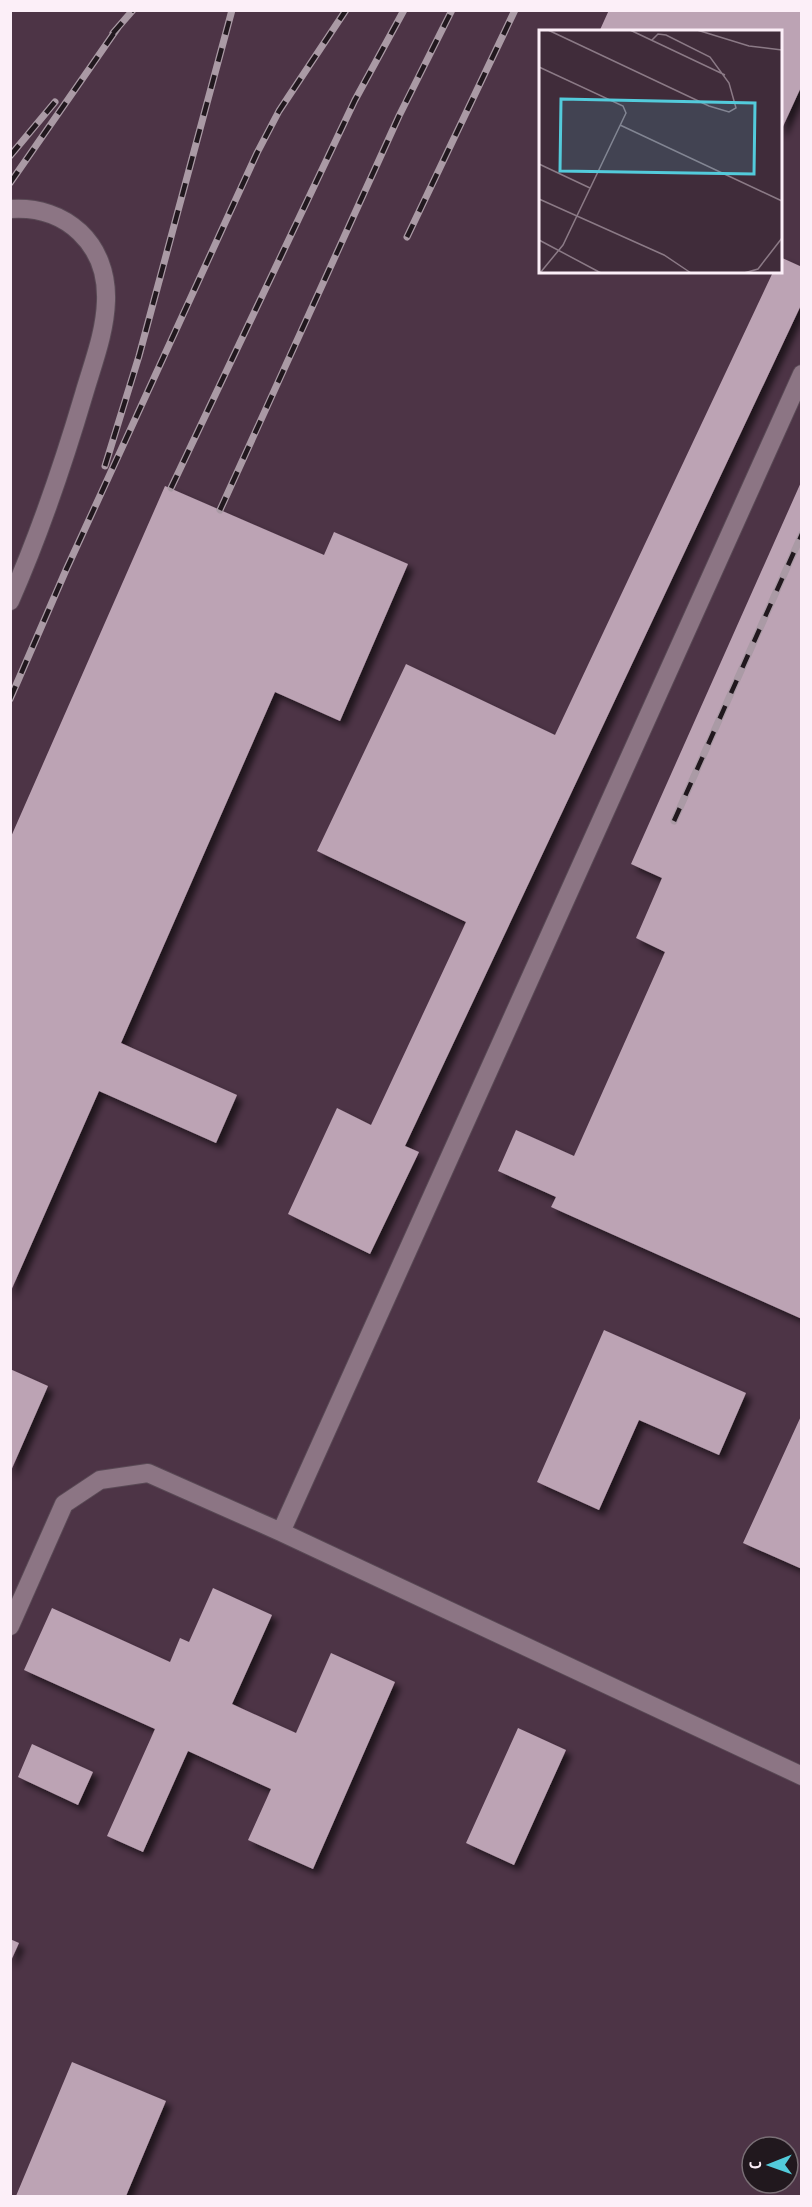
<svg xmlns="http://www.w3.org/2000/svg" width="812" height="2207" viewBox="0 0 812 2207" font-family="'PT Sans Narrow',sans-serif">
  <defs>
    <filter id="shadow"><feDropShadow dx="5.5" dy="5.5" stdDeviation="3" flood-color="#0009"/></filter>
  </defs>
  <rect width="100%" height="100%" fill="#402c3a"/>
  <path fill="#4d3446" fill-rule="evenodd" d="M11,11H801V2196H11ZM540,32H780V272H540ZM752,2147H788V2183H752Z"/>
  <path fill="#bca3b4" filter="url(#shadow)" d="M609,10H802V85L780,133V32H599Z
    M780,257L802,267V303L405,1146L419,1152L370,1254L288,1214L337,1108L371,1125L466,922L317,851L406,664L555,735L773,272H780Z
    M802,480V1319L551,1207L556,1197L498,1171L516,1130L574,1156L665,952L636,938L662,878L631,864Z
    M165,486L324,555L334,532L408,564L340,721L275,692L121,1043L237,1095L216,1143L99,1091L10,1293V839Z
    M604,1330L746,1393L719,1455L639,1420L599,1510L537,1482Z
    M10,1369L48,1386L10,1473Z
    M802,1414V1569L743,1543Z
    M213,1588L272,1615L232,1704L296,1733L331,1653L395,1682L313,1869L248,1840L271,1789L188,1751L143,1852L107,1836L155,1729L24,1670L52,1608L170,1662L180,1638L189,1642Z
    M518,1728L566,1750L514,1865L466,1843Z
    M32,1744L93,1772L78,1805L18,1777Z
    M10,1939L19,1943L10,1963Z
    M72,2062L166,2101L126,2196H16Z"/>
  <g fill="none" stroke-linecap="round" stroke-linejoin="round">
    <g stroke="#594955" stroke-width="20">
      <path id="lane" d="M10,209C66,205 108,244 106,301C105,333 93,363 84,394C63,465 40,533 10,601
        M281,1532L802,374
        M10,1626L64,1504L100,1480L148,1473L281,1532L802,1776"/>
    </g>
    <use href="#lane" stroke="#8c7584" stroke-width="18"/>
    <g stroke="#aa9aa5" stroke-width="7">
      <path id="rail" d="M113,33L133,10
        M10,156L55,102
        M10,183L119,26
        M407,237L515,10
        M105,466L139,356L232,10
        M171,488L355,100L404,10
        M220,510L399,116L452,10
        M10,699L66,570L257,153L279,111L346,10
        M674,821L802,534"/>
    </g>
    <use href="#rail" stroke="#21181e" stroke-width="4.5" stroke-dasharray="14" stroke-linecap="butt"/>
  </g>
  <g transform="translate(539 30)">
    <rect width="243" height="243" fill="#402c3a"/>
    <path fill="none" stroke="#8b7a86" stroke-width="1.5" d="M9,0L170,76L190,82L197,78L190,53L171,27L127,5L119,4L113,10M91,0L186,45M158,0L210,16L243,20M0,37L84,76L87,83L24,215L1,243M81,95L243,171M0,134L51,158M0,169L125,225L152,243M0,210L62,243M205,243L219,239L243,208"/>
    <path fill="#53cbdb" fill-opacity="0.15" stroke="#53cbdb" stroke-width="3" d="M22,69L216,73L215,144L21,141Z"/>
    <rect width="243" height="243" fill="none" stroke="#fceff8" stroke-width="3"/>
  </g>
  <rect width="812" height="2207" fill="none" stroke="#fceff8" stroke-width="24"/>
  <g transform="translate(770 2165) rotate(269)"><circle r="28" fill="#21181e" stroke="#796e75" stroke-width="1.5"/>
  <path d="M0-4.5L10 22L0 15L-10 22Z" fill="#53cbdb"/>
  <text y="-9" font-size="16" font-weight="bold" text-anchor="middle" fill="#fceff8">С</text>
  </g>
</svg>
